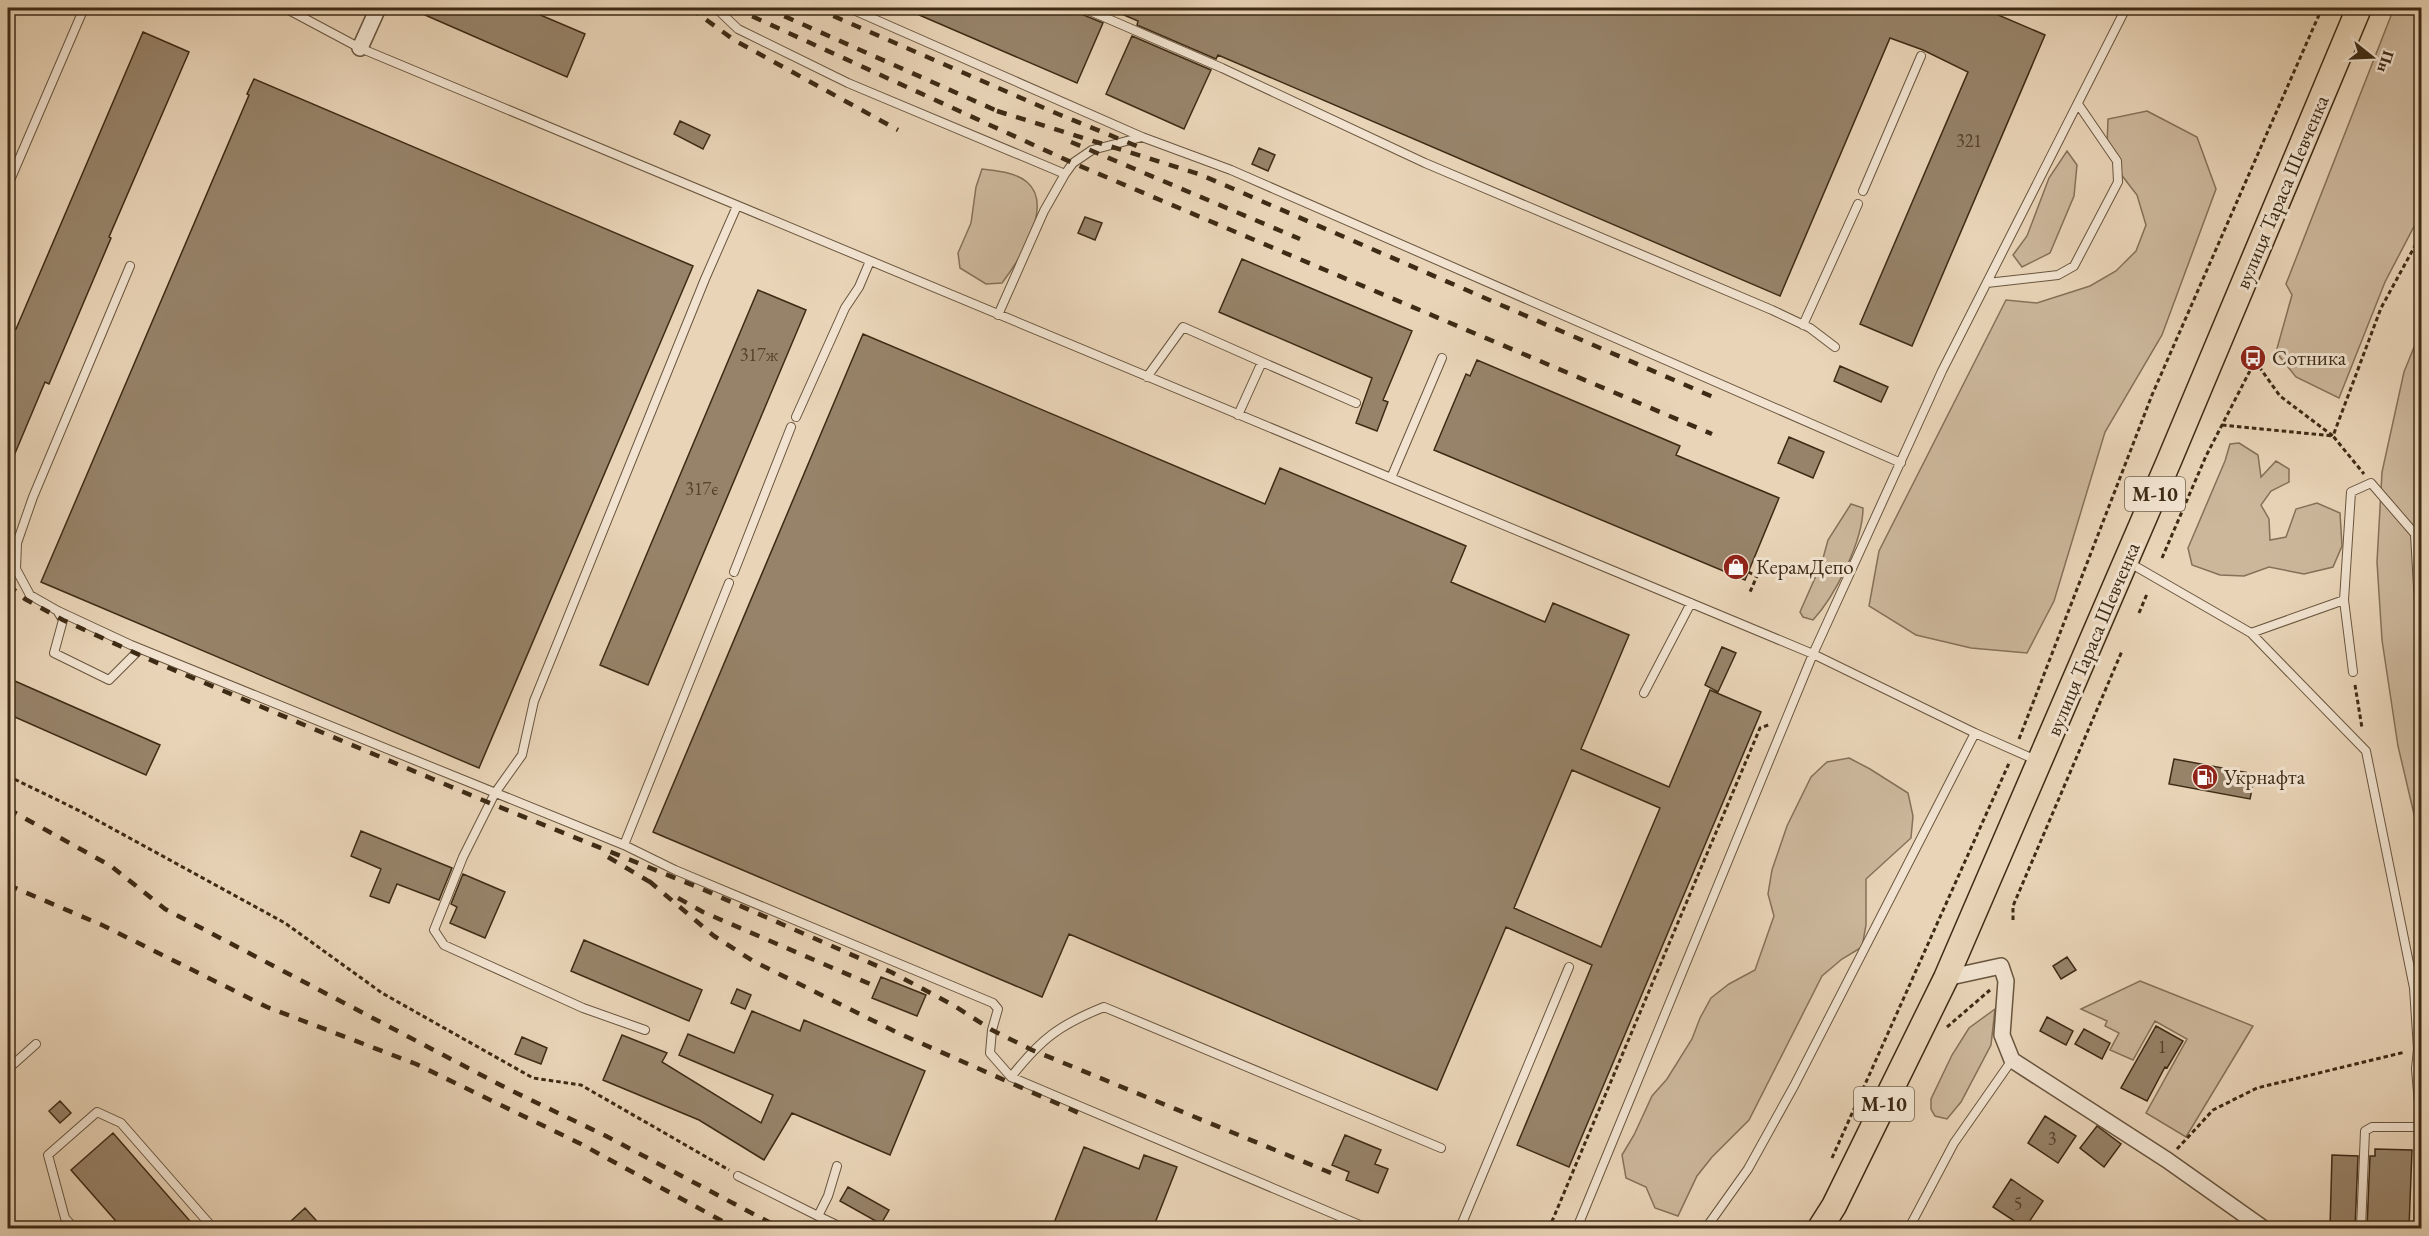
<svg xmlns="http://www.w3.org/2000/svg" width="2429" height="1236" viewBox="0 0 2429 1236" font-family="'EB Garamond',serif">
  <rect width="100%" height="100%" fill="#e9d4b7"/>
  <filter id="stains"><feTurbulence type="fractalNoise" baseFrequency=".00333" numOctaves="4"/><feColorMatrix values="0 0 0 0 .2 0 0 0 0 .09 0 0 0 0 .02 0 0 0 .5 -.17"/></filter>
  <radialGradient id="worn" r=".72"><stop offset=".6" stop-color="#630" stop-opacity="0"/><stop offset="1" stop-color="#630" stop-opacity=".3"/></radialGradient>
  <path fill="#ccb79b" stroke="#857158" stroke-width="1.5" d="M2394,8H2421V213L2385,282L2339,398L2296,377L2276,352L2292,295L2286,284Z
    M2147,111L2197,137L2216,189L2162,335L2105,432L2054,601L2027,653L1971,648L1916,635L1869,606L1879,551L2006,300L2037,303L2090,286L2116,271L2136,251L2146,225L2137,195L2120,173L2107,146L2108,119Z
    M2067,151L2077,165L2074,196L2050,253L2022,267L2013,255L2027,236L2049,178Z
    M982,169C997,171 1015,172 1027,182C1055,206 1018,262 1002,283L986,284L960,268L958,253L971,223L976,187Z
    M2421,330V844L2398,746L2382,640L2377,562L2382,472L2404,372Z
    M2239,443L2258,455L2261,477L2276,461L2289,469V482L2271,491L2261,505L2269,519L2270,540L2286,537L2296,509L2317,503L2340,513L2342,546L2333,567L2304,574L2269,567L2244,576L2220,575L2192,565L2188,548L2225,461L2230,444Z
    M1851,504L1863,508C1863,541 1835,596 1813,620L1803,617L1800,612L1822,562L1828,540Z
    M1849,758L1870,769L1908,793L1913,816L1911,838L1866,879V925L1862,947L1842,959L1822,976L1749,1120L1712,1157L1697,1176L1678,1216L1655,1208L1646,1187L1626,1178L1622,1155L1634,1135L1652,1096L1667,1079L1692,1039L1700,1018L1711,998L1729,984L1755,970L1774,916L1768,894L1772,870L1787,826L1811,777L1827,762Z
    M2140,981L2253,1026L2186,1137L2146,1113L2187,1039L2155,1021L2133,1060L2110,1050L2119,1033L2105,1026L2107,1021L2081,1009Z
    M1995,1009L1991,1045L1961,1102L1947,1119L1935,1116L1931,1109V1099L1952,1055L1969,1028Z"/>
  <path fill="#978369" stroke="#3e2b15" stroke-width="1.5" fill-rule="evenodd" d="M409,8H524L585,34L567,77Z
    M903,8H1077L1081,14L1103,23L1077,83Z
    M1097,8H1982L2045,35L1912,346L1860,324L1968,72L1923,50L1890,38L1780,296L1218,55L1216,59L1137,25L1138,21L1110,9L1108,12Z
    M143,32L189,52L109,237L111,238L49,384L45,382L8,470V325L16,329Z
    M1132,36L1211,70L1184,129L1106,94Z
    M254,79L693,266L479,768L41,582L249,95L247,94Z
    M680,121L710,135L703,149L674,134Z
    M1259,148L1275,155L1268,171L1252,164Z
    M1085,217L1102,223L1095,240L1078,233Z
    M1242,259L1412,331L1383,400L1388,402L1377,431L1356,423L1372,378L1219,312Z
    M758,290L806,310L648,685L600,665Z
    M863,334L1265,504L1280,468L1466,546L1451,582L1545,622L1553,603L1629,635L1581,749L1669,787L1710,690L1761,712L1569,1167L1517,1145L1592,965L1506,927L1437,1090L1069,934L1042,997L653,832ZM1572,770L1660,808L1601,947L1514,908Z
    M1477,360L1680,446L1676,455L1779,498L1745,580L1434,450L1466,374L1470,376Z
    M1840,366L1888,387L1881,402L1834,381Z
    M1789,437L1824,452L1813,478L1778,463Z
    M1722,647L1736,653L1718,692L1705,685Z
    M8,678L160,745L146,775L8,714Z
    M2174,759L2255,774L2250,799L2169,784Z
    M361,831L452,868L439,900L397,884L389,903L370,896L381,869L351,856Z
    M463,874L505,892L485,938L450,923L457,907L451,904Z
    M584,940L702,990L689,1021L571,971Z
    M2067,957L2076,970L2061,979L2053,966Z
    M881,977L926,995L917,1016L872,998Z
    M737,989L751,995L745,1009L731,1003Z
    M752,1011L800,1031L804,1020L925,1071L890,1155L792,1113L764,1160L699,1120L603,1080L622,1035L667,1053L662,1062L761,1123L773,1095L679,1055L688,1034L734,1053Z
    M2047,1017L2073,1031L2066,1045L2040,1031Z
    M2156,1026L2183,1041L2167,1068L2165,1067L2147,1101L2121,1088Z
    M2084,1029L2110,1043L2102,1059L2075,1044Z
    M522,1037L547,1048L541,1064L515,1054Z
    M60,1101L71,1113L60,1123L49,1111Z
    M2045,1116L2076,1136L2058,1163L2028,1143Z
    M2097,1126L2121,1144L2104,1167L2080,1148Z
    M113,1133L196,1228H122L71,1170Z
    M1345,1135L1381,1150L1375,1164L1388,1169L1378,1193L1346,1180L1349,1172L1332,1165Z
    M1084,1147L1139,1169L1144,1155L1177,1167L1153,1228H1052Z
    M2375,1149L2412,1150L2409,1228H2367L2370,1156H2375Z
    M2332,1155L2358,1156L2355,1228H2330Z
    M2011,1179L2043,1201L2025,1228L1993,1207Z
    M848,1187L889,1210L881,1224L840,1201Z
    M305,1208L323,1228H298L291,1221Z"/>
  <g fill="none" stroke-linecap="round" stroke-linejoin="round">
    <g stroke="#69553e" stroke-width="10">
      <path id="service" d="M285,8L360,48L1813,654L1975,733L2036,760
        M716,8L738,29L848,83L1065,174L1073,163L1092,150L1142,137L1231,170L1901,463
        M849,8L1142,137
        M1083,8L1222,68L1425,163L1772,310L1810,328L1835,347
        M8,185L84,8
        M1863,191L1921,56
        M130,266L33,497L17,543L16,569L30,595L58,611L131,645L624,845L675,870L993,1003L998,1009L992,1030L990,1053L1011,1077L1367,1228
        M1987,283L2058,275L2074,266L2118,182L2117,161L2078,104
        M998,315L1044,211L1065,174
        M1803,325L1858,204
        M1147,377L1183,327L1262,362
        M1238,415L1262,362L1356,403
        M796,417L845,308L859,287L870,261
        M1391,478L1442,358
        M2128,562L2251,633L2366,751L2414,988L2418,1049L2416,1069L2421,1127L2418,1228
        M734,572L791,427
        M2344,600L2353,672
        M58,612L63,620L54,653L109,680L140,649
        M2251,633L2344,600L2351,492L2371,483L2415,534L2422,657
        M1644,693L1691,603
        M624,845L729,583
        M645,1030L583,1008L444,945L434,930L463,857L495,793L522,755L534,701L705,279L737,206
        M8,1069L36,1044
        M1011,1077C1041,1039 1059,1025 1104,1007L1441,1148
        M837,1166L828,1196L818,1216L843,1228
        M738,1176L818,1216
        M74,1228L65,1218L48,1155L97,1112L121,1123L213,1228
        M1460,1228L1569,967
        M1577,1228L1813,654L1942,371L2126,8
        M1706,1228L1748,1169L1794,1086L1975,733
        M1909,1228L1954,1143L2012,1060
        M2361,1228L2365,1131L2372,1127H2422"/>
    </g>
    <g stroke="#69553e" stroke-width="18">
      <path id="minor" d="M360,48L378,8
        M1946,978L2001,966L2006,981L2002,1035L2012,1060L2167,1160L2263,1228"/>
    </g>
    <g stroke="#3e2b15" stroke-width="27">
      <path id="primary" d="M1820,1228L1834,1206L1946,978L2169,461L2359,8"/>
    </g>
    <path stroke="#3e2b15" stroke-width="3" stroke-dasharray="4.5 3" stroke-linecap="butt" d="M2222,425L2333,436L2364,474
      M2162,558L2206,456L2255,361L2280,396L2333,436L2381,308L2422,233
      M1748,572L1757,576L1750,592
      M2139,613L2147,594
      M2355,685L2362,728
      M2019,739L2152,395L2322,8
      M8,776L82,812L285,923L382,993L533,1078L581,1085L729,1170
      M2013,920V906L2122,651
      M1947,1027L1990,990
      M2177,1149L2213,1110L2257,1088L2405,1052
      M1832,1158L2010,761
      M1552,1228L1550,1226L1760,728L1771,724"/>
    <use href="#service" stroke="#f1e3d0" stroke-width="8"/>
    <use href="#minor" stroke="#f1e3d0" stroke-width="15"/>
    <use href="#primary" stroke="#e9d4b7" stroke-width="24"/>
    <path stroke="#3e2b15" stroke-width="4.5" stroke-dasharray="10 10" stroke-linecap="butt" d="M690,8L734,40L898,130
      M734,8L1073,163L1712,434
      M766,8L1004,114
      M815,8L1058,114L1144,149
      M997,111L1199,174L1720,400
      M1071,142L1300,239
      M8,585L25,599L63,620L155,662L492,804L695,886L891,972L953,1005L992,1030L1032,1050L1331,1173
      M8,809L111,866L165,909L508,1089L606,1136L780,1228
      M608,857L655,885
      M649,881L714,936L753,961L898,1033L1081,1114
      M8,885L102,925L267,1007L416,1064L581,1144L735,1228
      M678,898L703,912L877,987"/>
  </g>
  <defs>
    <g id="bus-disc" transform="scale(1.35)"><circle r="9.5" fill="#8f2418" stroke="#f1e3d0"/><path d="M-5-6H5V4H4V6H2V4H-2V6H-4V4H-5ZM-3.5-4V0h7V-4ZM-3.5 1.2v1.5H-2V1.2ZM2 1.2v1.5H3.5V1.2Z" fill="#fff"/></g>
    <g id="shop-disc" transform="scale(1.35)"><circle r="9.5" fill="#8f2418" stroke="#f1e3d0"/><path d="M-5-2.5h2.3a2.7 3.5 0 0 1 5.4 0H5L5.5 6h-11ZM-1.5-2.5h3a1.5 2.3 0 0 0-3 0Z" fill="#fff"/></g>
    <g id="fuel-disc" transform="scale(1.35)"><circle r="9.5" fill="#8f2418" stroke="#f1e3d0"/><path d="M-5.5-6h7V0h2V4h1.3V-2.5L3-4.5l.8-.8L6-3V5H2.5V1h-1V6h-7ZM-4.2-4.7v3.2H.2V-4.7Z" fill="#fff"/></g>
  </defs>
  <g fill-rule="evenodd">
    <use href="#bus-disc" x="2253" y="358"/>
    <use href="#shop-disc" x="1736" y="567"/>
    <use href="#fuel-disc" x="2205" y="777"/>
  </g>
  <g text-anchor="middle" stroke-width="6" stroke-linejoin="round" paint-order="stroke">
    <g font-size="18" fill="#54412a">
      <text x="1969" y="147">321</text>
      <text x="759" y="361">317ж</text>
      <text x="702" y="495">317є</text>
      <text x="2162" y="1053">1</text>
      <text x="2052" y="1145">3</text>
      <text x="2018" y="1210">5</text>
    </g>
    <g fill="#f1e3d0" stroke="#74624d" stroke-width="1.5">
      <rect x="2125" y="477" width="60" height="34" rx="4.5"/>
      <rect x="1854" y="1087" width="60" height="34" rx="4.5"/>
    </g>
    <g font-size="20" font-weight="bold" fill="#3e2b15">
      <text x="2155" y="501">М-10</text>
      <text x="1884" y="1111">М-10</text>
    </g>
    <g font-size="21" fill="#3e2b15" stroke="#f1e3d0">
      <text transform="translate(2282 192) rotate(-67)" y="7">вулиця Тараса Шевченка</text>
      <text transform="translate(2093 639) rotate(-67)" y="7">вулиця Тараса Шевченка</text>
    </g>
    <g font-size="21" fill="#3e2b15" stroke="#f1e3d0" text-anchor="start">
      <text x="2272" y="365">Сотника</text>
      <text x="1756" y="574">КерамДепо</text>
      <text x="2224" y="784">Укрнафта</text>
    </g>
  </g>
  <rect width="2429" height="1236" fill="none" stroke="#e9d4b7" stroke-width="30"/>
  <rect x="9" y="9" width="2411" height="1218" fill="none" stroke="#3e2b15" stroke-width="3"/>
  <rect x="15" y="15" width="2399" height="1206" fill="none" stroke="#3e2b15" stroke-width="1.5"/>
  <g transform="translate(2372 57) rotate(108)" stroke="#f1e3d0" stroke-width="4.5" paint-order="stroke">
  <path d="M0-4.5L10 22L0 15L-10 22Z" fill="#3e2b15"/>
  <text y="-9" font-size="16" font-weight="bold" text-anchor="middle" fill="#3e2b15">Пн</text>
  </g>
  <rect width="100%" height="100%" filter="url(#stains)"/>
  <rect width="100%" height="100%" fill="url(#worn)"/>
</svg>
